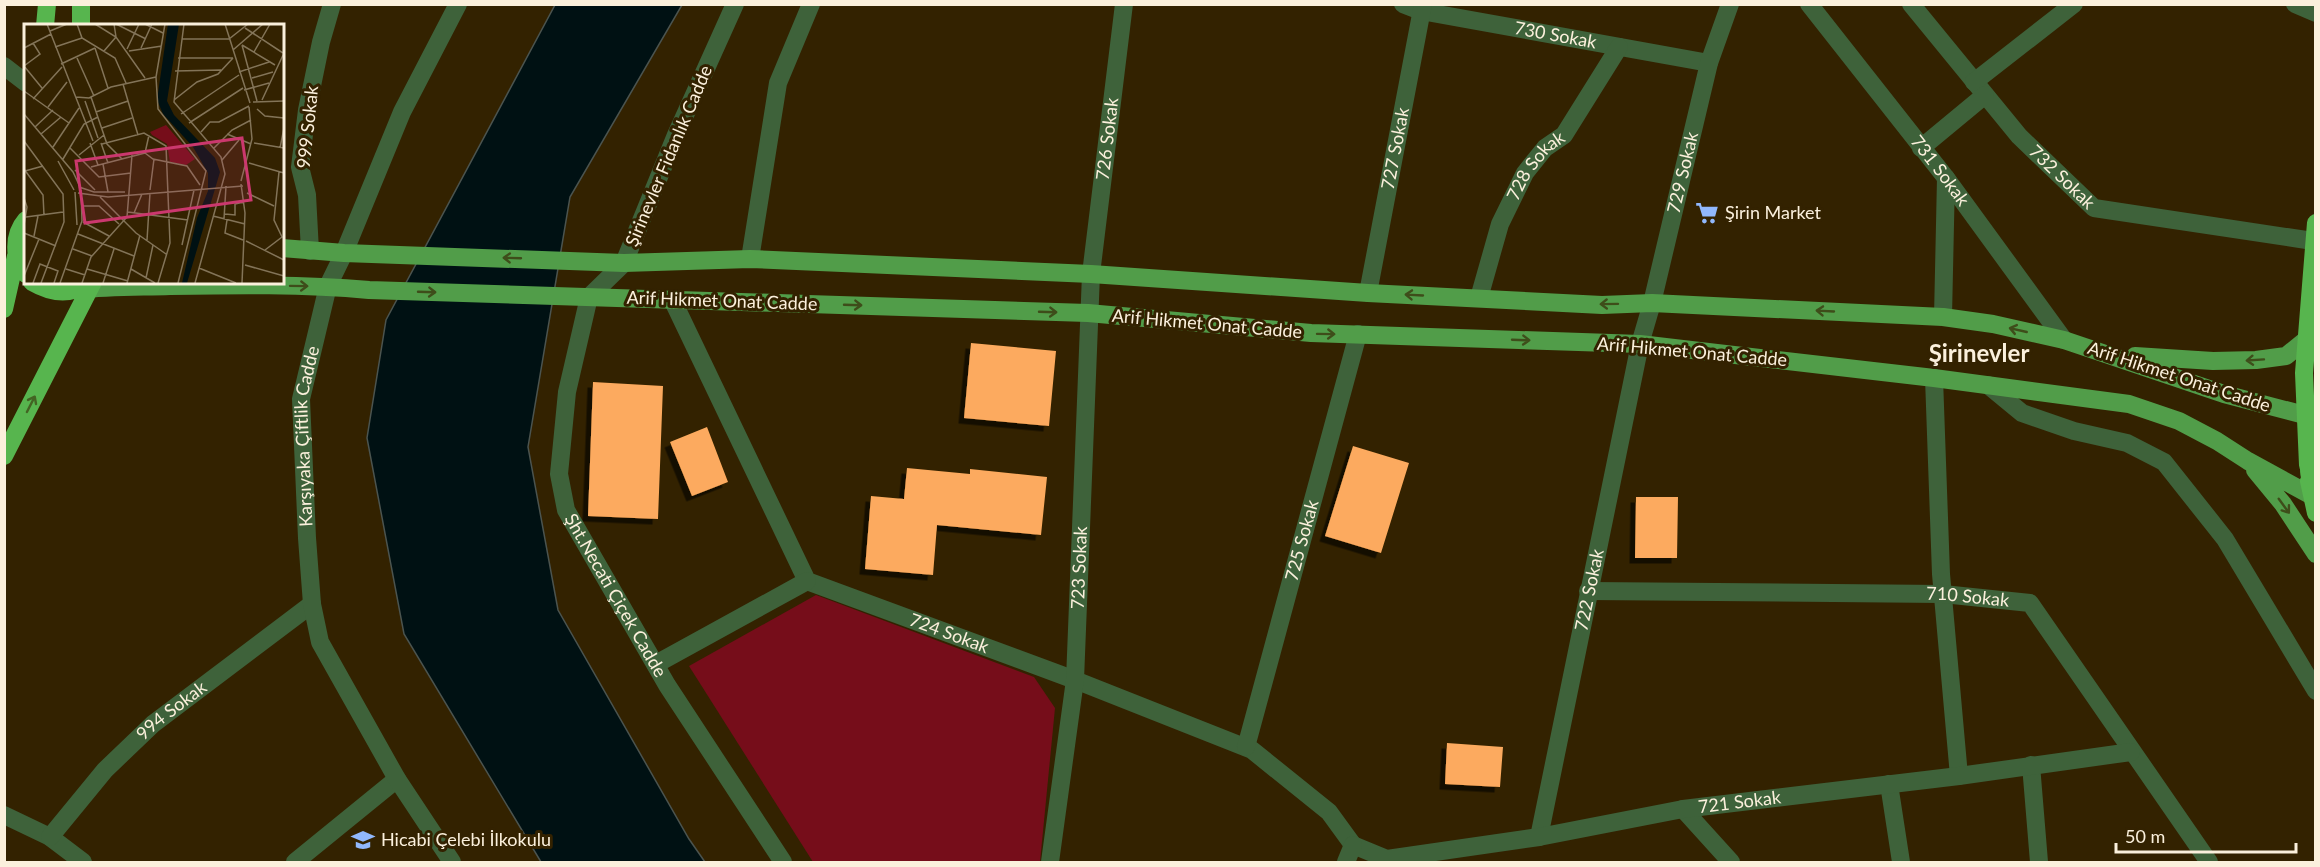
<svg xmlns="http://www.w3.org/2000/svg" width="2320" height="867" viewBox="0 0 2320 867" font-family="Lato,sans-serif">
  <defs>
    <filter id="shadow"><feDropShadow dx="-5.5" dy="5.5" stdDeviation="0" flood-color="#0009"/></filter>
  </defs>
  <rect width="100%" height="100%" fill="#320"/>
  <path fill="#760d1a" d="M816,595L1034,677L1055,708L1040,862H813L689,666Z"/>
  <path fill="#001113" stroke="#4b544f" stroke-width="1.5" d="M555,5H682L570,197L528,447L558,610L689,839L705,862H541L404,634L367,438L386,320Z"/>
  <path fill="#fcaa5e" filter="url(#shadow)" d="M971,343L1056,351L1049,426L964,418Z
    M593,382L663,386L658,519L588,516Z
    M707,427L728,482L692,496L670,442Z
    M1353,446L1409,463L1381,553L1325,536Z
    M907,468L970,474V469L1047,477L1041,535L937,525L933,575L865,569L871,496L904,499Z
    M1636,497H1678L1677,558H1635Z
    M1447,743L1503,747L1500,787L1445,784Z"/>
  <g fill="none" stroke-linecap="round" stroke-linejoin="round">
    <g stroke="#3e623a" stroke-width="18">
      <path id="s1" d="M735,4L676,135L624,263L589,297L567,392L559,474L566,510L667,685L783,862"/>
      <path id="s2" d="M1403,4L1421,11L1709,63"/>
      <path id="s3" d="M1809,4L1946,178L2064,340"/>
      <path id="s4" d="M1911,4L2019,136L2094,208L2313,241"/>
      <path d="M2295,4L2316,13"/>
      <path d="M4,66L26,83"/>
      <path d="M1974,82L2074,4"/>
      <path d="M1921,148L1985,95"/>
      <path d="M310,251L307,195L300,167L307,110L321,42L332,4"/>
      <path d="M750,259L778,83L811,4"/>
      <path id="s5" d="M1368,293L1423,4"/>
      <path id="s6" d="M1479,298L1500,224L1525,173L1545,148L1564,135L1619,47"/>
      <path id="s7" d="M672,299L807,581L1075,680L1252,750L1329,812L1353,845"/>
      <path d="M1943,317L1946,178"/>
      <path d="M1934,378L1941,574L1959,776"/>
      <path d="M1988,385L2022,413L2074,431L2127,443L2164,462L2225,539L2316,691"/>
      <path id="s8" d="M1588,591L1943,594L2030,603L2209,862"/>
      <path d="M656,664L807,581"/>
      <path id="s9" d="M1246,747L1358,334"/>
      <path d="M2031,765L2039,862"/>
      <path d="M1889,784L1901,862"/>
      <path d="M1683,809L1731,862"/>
      <path d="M4,815L50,837L83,862"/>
      <path id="s10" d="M50,837L105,770L153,724L312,604"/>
      <path id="s11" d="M1539,837L1640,344L1652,303L1709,63L1730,4"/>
      <path id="s12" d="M1353,845L1387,859L1539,837L1683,809L1959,776L2131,752"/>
      <path d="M295,862L397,779"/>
      <path id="s13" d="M452,862L397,779L320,642L312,604L307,538L301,399L328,286L344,253L402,112L458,4"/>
      <path id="s14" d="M1050,862L1075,680L1091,274L1124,4"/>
      <path d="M1346,862L1353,845"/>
    </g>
    <path stroke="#519d49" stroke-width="18" d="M282,248L344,253L624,263L750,259L1091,274L1368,293L1602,305L1652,303L1943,317L1993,324L2064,340L2224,394L2316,418
      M78,290C109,286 139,287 170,286C236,285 302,284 369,290L1088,313L1311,333L1640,344L1934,378L2129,404L2179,421L2217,441L2248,461L2316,498
      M2135,356L2213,361L2256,360L2286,356L2307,339
      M2255,470L2283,504L2316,554"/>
    <path stroke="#57b54e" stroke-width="18" d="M81,4V26
      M45,26L47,4
      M26,220C13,235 13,259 26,274
      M32,282C51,293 71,296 89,282
      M4,309L16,256
      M2311,454C2307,469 2309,479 2316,493
      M4,456L93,282
      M2308,465L2304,373L2316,223
      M2309,481L2316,513"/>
  </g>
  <defs><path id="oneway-shaft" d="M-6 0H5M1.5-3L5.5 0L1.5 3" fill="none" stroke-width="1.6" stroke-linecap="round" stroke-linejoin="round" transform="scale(1.5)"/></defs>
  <g stroke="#3e4d1a">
    <use href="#oneway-shaft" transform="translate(512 258) rotate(-178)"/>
    <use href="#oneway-shaft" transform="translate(299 286) rotate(1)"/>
    <use href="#oneway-shaft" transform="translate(427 292) rotate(2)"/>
    <use href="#oneway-shaft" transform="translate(1414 295) rotate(-177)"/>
    <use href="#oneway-shaft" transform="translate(1609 304) rotate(179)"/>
    <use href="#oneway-shaft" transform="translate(853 305) rotate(2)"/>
    <use href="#oneway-shaft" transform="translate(1825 311) rotate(-177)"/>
    <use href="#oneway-shaft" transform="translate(1048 312) rotate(2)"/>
    <use href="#oneway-shaft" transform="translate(2018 330) rotate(-167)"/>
    <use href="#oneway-shaft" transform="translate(1326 334) rotate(1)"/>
    <use href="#oneway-shaft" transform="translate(1521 340) rotate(2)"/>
    <use href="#oneway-shaft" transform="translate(2255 360) rotate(176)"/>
    <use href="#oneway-shaft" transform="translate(2284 506) rotate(54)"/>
  </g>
  <use stroke="#436423" href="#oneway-shaft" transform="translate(31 404) rotate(-63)"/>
  <defs>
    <g id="supermarket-bare" transform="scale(1.8)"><path d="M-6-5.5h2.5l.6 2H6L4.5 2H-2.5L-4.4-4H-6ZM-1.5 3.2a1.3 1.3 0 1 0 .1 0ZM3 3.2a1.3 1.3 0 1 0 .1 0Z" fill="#91b8fd" stroke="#320" stroke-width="2.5" paint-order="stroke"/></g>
    <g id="school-bare" transform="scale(1.8)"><path d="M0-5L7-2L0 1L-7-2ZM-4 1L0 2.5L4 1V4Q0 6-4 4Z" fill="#91b8fd" stroke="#320" stroke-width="2.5" paint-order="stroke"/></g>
  </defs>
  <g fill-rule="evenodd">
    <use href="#supermarket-bare" x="1707" y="213"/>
    <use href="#school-bare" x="363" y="840"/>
  </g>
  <g text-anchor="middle" stroke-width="6" stroke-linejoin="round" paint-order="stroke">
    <g font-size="18" fill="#fbf0dc" stroke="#320">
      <text dy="6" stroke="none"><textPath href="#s2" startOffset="156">730 Sokak</textPath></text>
      <text transform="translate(308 127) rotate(-84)" y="6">999 Sokak</text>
      <text dy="6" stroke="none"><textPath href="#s14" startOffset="726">726 Sokak</textPath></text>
      <text dy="6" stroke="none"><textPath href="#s5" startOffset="147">727 Sokak</textPath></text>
      <text transform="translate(669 156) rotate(-67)" y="6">Şirinevler Fidanlık Cadde</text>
      <text dy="6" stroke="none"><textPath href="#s6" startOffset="146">728 Sokak</textPath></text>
      <text dy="6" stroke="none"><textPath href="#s3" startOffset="212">731 Sokak</textPath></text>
      <text dy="6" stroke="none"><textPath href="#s11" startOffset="680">729 Sokak</textPath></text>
      <text dy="6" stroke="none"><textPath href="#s4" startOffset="230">732 Sokak</textPath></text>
      <text transform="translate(722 301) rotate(2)" y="6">Arif Hikmet Onat Cadde</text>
      <text transform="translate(1207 324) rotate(5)" y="6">Arif Hikmet Onat Cadde</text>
      <text transform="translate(1692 352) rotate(5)" y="6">Arif Hikmet Onat Cadde</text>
      <text transform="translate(2179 377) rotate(18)" y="6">Arif Hikmet Onat Cadde</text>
      <text dy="6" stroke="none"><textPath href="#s13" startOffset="464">Karşıyaka Çiftlik Cadde</textPath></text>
      <text dy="6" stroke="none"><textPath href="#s9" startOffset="214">725 Sokak</textPath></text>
      <text dy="6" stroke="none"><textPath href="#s14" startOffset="296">723 Sokak</textPath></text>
      <text dy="6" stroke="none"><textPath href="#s11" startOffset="252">722 Sokak</textPath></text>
      <text dy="6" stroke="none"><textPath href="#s1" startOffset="646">Şht.Necati Çiçek Cadde</textPath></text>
      <text dy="6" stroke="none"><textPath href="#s8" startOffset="380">710 Sokak</textPath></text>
      <text dy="6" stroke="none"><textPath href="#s7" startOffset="464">724 Sokak</textPath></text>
      <text dy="6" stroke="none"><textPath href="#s10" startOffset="176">994 Sokak</textPath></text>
      <text dy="6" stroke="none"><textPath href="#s12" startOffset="394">721 Sokak</textPath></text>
    </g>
    <g font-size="18" fill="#fbf0dc" stroke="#320" text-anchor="start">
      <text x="1725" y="219">Şirin Market</text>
      <text x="381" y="846">Hicabi Çelebi İlkokulu</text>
    </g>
    <g font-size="24" font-weight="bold" fill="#fbf0dc" stroke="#320">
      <text x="1979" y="362">Şirinevler</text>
    </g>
  </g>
  <g transform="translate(24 24)">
    <rect width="260" height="260" fill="#320"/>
    <path d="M142,101L171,135L162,141L146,138L143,120L128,111L126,108Z" fill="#760d1a"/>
    <path d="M144,0H155L143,77L150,91L191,134L196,148L163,259H158L173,194L184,167V149L169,123L139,90L133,76Z" fill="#001113"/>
    <path fill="none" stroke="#837458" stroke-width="1.5" d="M23,0L69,117M53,0L58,14L91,34L102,59M71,0L92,13L121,54M92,0L122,15M121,0L139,9M141,0L132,53L134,85L182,147L154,259M160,0L150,78L197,133L201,150L171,259M201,0L226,79M221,4L259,29M26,7L43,0M158,15H205L224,0M218,21L233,77M218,21L251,41M31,23L58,14M0,24L27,10M71,24L84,64M117,24L128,0M103,25L115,0M209,26L239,0M80,27L92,13L90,0M105,27L138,22M230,28L246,0M53,34L70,72M154,34H209M37,40L71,24M0,42L16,30L9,19M0,42L18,64M151,47L197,46M215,48L245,38M228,54L249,48M99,60L114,111M220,66L245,59M0,67L45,99M52,73L65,74L87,63L132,53M67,73L83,120L98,135M9,75L38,43M150,76L173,58L194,50L209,34M238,76L260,29M61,77L74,114M229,78L260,77M24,83L43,58M233,85L241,92L260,94M72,88L104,77M0,90L49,148L57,165M157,90L215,51M165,99L219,64M11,103L29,86M78,104L108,94M177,108L186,98H195L225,82M17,110L37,93M203,110L227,120M0,117L39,170L40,198L17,259M66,119L74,141M77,119L84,139M230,119L260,124M78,120L120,109L142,122L146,219L134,259M29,123L55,84M46,124L75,153L107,149M190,124L208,106L227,96M256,124L260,104M121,129L129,135L163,142L176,161M121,129L125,111M55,131L80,111M39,135L60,100L74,93M198,136L215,116M34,137L50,166M225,139L260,149M79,140L84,168M67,143L121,129M0,145L19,171L20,191M51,146L71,166M1,147L19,142M217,157L228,115L225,83M217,160L221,189L218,259M55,163L70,168H101M126,166L130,135M51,168L53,201M54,169L84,173L219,162M223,169L250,182M76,173L112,209L142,230M0,174L3,183L0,201M59,182H75L95,200M104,188L164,196M110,189L118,170M201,190L211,191V180L220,178M189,192L221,200M2,193L39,188M200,195L202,162M203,196L201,209L219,216M59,198L85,212M0,209L32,222M54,210L110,232M10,212L14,192M123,216L126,169M222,217L260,236M158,221L170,166M49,225L68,232M241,226L258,213L250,196L255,148M221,241L260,252M175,244L212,259M42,245L61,251M63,245L104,257M107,245L131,259M0,252L15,215M122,254L129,221M9,259L16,240L34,247L30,259M36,259L58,197L57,166M58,259L67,233L103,193L108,131M79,259L90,225M103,259L116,211"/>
    <path fill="#cb386e" fill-opacity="0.15" stroke="#cb386e" stroke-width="3" d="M218,114L227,176L61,199L52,137Z"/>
    <rect width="260" height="260" fill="none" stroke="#fbf0dc" stroke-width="3"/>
  </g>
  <rect width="2320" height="867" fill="none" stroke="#fbf0dc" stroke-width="12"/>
  <path d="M2116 843v9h180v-9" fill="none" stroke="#fbf0dc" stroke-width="3"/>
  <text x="2125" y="843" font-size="18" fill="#fbf0dc" stroke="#332200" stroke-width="4.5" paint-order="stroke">50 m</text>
</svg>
